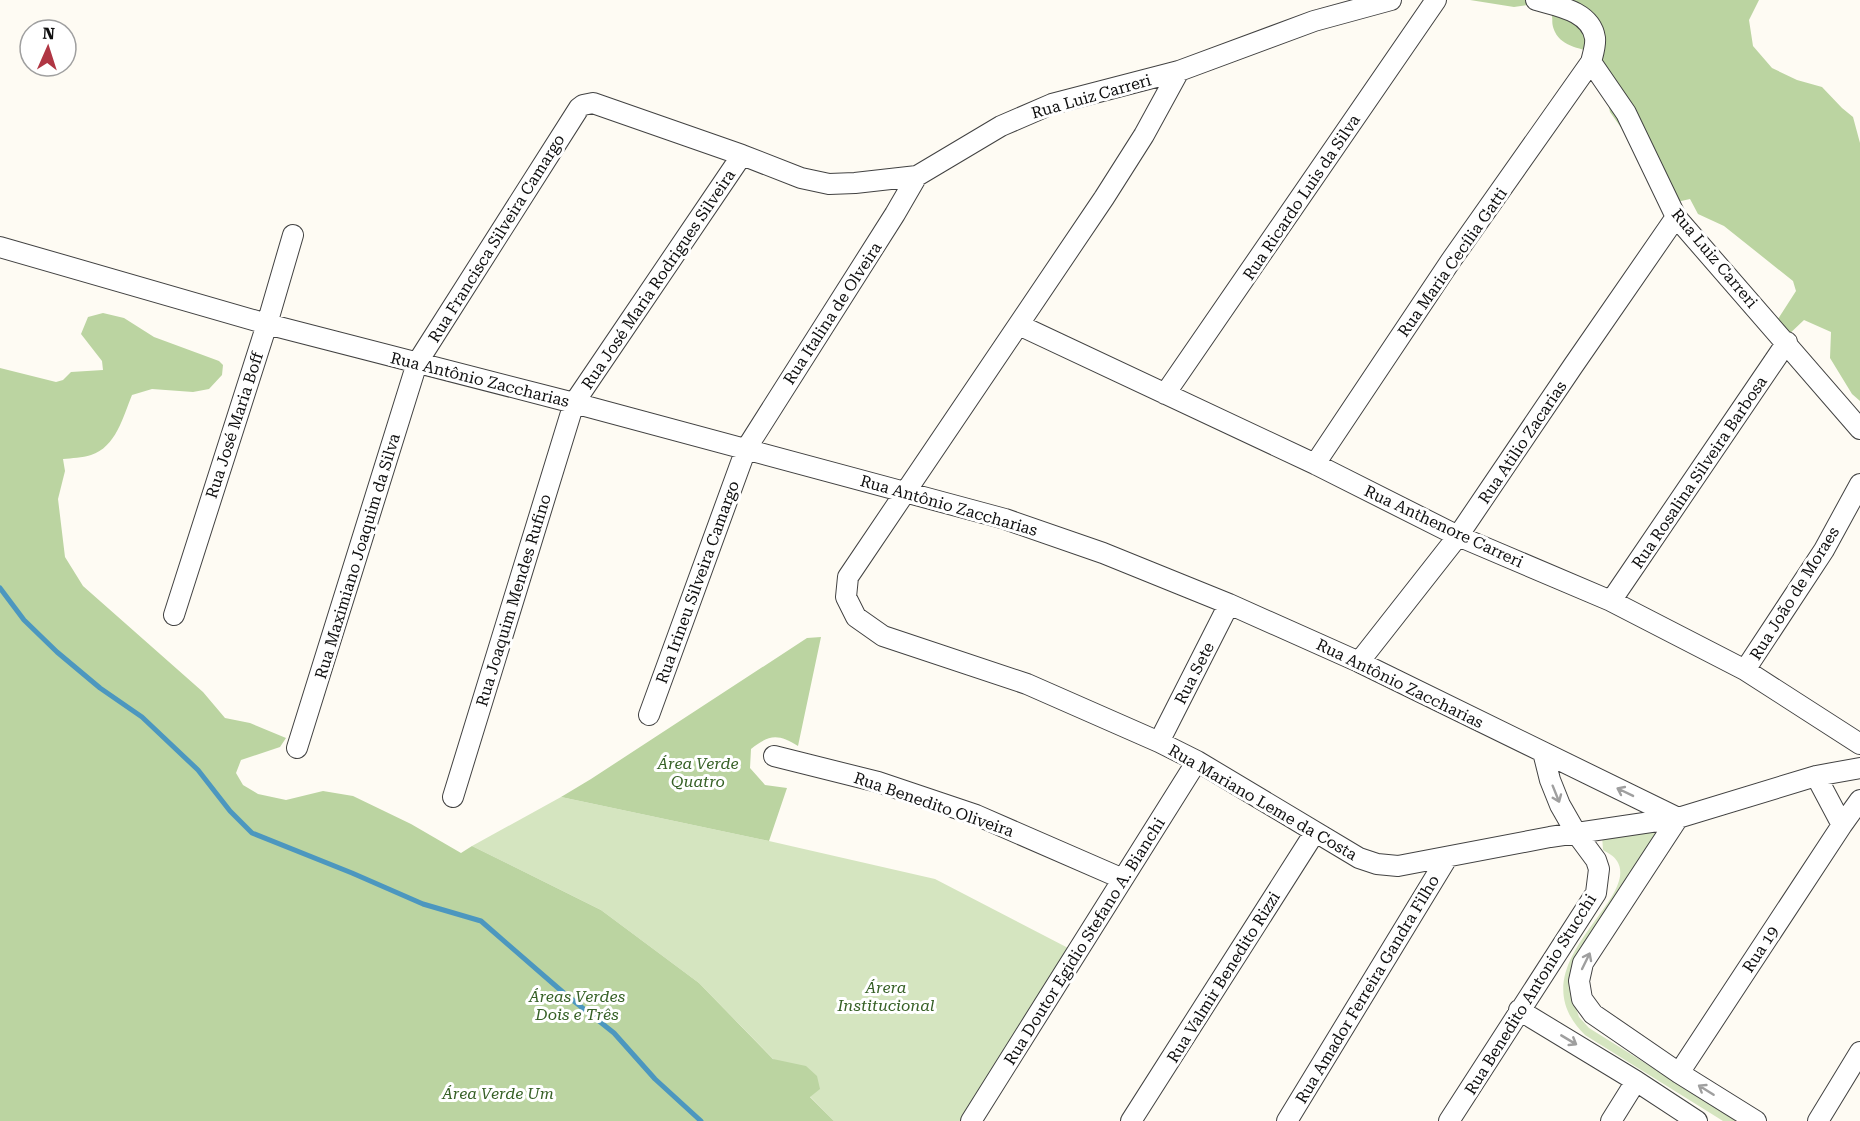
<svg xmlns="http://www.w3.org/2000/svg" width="1860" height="1121" viewBox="0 0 1860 1121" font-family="'Roboto Serif',serif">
  <rect width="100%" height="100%" fill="#fefbf3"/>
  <path fill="#d5e5c0" d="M561,797L769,841L935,879L1072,950L964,1121H834L699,983L601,910L472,846Z
    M1655,823V833L1652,843L1574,1002L1579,1017L1589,1028L1738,1121H1723L1585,1035C1514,965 1642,901 1617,861C1614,856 1608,853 1603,850L1602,835Z"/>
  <path fill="#bbd4a1" d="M1470,0H1759L1749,20L1753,46L1772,68L1797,80L1822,87L1842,108L1853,117L1860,143V401L1852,394L1830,358L1831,332L1804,320L1785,338L1776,337L1778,319L1796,291L1793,281L1724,226L1698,214L1690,199L1668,204L1644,160L1610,112L1597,53C1583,49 1562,47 1555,32C1548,17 1559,19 1542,3L1514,7Z
    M103,313L124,318L154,337L219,361L223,365L222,375L209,389L193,392L152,389L132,395C123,417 116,447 91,455C82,458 72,458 63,459L65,471L58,499L65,557L83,586L203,692L225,718L250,723L286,738L280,747L241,760L236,773L243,785L258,794L286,800L323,791L353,796L411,824L461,853L472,846L601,910L699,983L773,1059L806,1066L817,1076L820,1089L810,1097L834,1121H0V368L56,382L63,380L71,372L103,370L102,361L81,334L88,317Z
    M821,637L798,746C779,734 769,734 751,749L750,768L765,785L787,788L769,841L561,797L591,779L807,638Z"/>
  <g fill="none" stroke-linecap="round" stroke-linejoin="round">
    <path stroke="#4c97bf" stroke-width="5" d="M0,588L24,620L57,652L100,688L142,717L198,770L230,811L252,833L352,873L423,904L481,921L565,994L614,1033L655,1079L701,1121"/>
    <g stroke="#424242" stroke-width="22">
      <path id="street" d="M1536,0C1557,6 1591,11 1595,38C1596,45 1593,54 1591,62L1626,113L1676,217L1860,429
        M1179,71L1144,135L1104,198L848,577L846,597L856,617L883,636L1027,684L1159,742L1197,761L1359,858L1377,864L1398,866L1550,837L1678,818L1816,776L1860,768
        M0,247L267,324L574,403L1005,519L1103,553L1229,604L1359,662L1678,818
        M1019,325L1315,464L1458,536L1611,601L1745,670L1860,744
        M1165,394L1436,0
        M1315,464L1452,259L1591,62
        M1611,601L1787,342
        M174,615L267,324L293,235
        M1359,662L1458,536L1573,366L1676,217
        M1745,670L1824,550L1860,484
        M649,715L746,449L895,214L917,176
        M1159,742L1229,604
        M297,748L417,363L579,108L583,105L593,103L742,155L801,178L829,184L855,183L917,176L1001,126L1052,104L1179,71L1314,21L1391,0
        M774,756L878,782L976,815L1123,879
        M1816,776L1842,825
        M453,797L574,403L742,155
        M1678,818L1583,963L1579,981L1582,999L1593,1014L1679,1073L1756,1121
        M1519,1010L1636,1081L1697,1121
        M1679,1073L1842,825L1860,800
        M971,1121L1197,761
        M1131,1121L1315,832
        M1287,1121L1447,858
        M1449,1121L1596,893L1599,869L1596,860L1576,833L1560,805L1550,780L1543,752
        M1611,1121L1636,1081
        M1818,1121L1860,1052"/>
    </g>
    <use href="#street" stroke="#fff" stroke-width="20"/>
  </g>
  <defs><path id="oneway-shaft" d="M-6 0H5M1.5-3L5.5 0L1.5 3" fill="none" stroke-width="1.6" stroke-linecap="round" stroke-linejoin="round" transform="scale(1.5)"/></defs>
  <g stroke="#9f9f9f">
    <use href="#oneway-shaft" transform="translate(1625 792) rotate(-154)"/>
    <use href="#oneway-shaft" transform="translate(1556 794) rotate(68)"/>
    <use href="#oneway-shaft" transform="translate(1586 961) rotate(-64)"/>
    <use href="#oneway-shaft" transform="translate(1569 1040) rotate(31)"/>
    <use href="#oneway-shaft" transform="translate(1706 1090) rotate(-148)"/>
  </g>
  <g text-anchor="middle" stroke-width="6" stroke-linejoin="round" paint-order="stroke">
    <g font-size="16" fill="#0f0f0f" stroke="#fff">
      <text transform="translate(1091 96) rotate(-16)" y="6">Rua Luiz Carreri</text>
      <text transform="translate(1301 197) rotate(-56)" y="6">Rua Ricardo Luis da Silva</text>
      <text transform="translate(496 238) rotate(-58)" y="6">Rua Francisca Silveira Camargo</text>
      <text transform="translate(1715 258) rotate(50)" y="6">Rua Luiz Carreri</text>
      <text transform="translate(1452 262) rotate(-55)" y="6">Rua Maria Cecília Gatti</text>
      <text transform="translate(658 279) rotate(-56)" y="6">Rua José Maria Rodrigues Silveira</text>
      <text transform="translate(832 313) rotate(-57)" y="6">Rua Italina de Olveira</text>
      <text transform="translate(480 379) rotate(14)" y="6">Rua Antônio Zaccharias</text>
      <text transform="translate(234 425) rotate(-72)" y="6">Rua José Maria Boff</text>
      <text transform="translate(1522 442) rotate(-56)" y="6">Rua Atilio Zacarias</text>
      <text transform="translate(1699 472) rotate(-56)" y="6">Rua Rosalina Silveira Barbosa</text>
      <text transform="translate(949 505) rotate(16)" y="6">Rua Antônio Zaccharias</text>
      <text transform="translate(1444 526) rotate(25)" y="6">Rua Anthenore Carreri</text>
      <text transform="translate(357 556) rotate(-73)" y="6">Rua Maximiano Joaquim da Silva</text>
      <text transform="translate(697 582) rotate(-70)" y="6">Rua Irineu Silveira Camargo</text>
      <text transform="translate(1794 593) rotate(-58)" y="6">Rua João de Moraes</text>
      <text transform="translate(513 600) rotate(-73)" y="6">Rua Joaquim Mendes Rufino</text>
      <text transform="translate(1194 673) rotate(-63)" y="6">Rua Sete</text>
      <text transform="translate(1400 683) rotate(26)" y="6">Rua Antônio Zaccharias</text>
      <text transform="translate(1263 802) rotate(30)" y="6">Rua Mariano Leme da Costa</text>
      <text transform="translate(934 804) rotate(19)" y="6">Rua Benedito Oliveira</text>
      <text transform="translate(1084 941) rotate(-58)" y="6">Rua Doutor Egidio Stefano A. Bianchi</text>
      <text transform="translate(1760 949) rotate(-57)" y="6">Rua 19</text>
      <text transform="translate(1223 977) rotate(-58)" y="6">Rua Valmir Benedito Rizzi</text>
      <text transform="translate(1367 989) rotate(-59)" y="6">Rua Amador Ferreira Gandra Filho</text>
      <text transform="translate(1530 994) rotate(-58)" y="6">Rua Benedito Antonio Stucchi</text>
    </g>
    <g font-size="16" font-style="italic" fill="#366026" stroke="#fff">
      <text x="698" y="769">Área Verde<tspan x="698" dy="18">Quatro</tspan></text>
      <text x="886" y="993">Árera<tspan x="886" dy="18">Institucional</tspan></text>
      <text x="577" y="1002">Áreas Verdes<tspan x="577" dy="18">Dois e Três</tspan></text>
      <text x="498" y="1099">Área Verde Um</text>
    </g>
  </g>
  <g transform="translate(48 48) rotate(3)"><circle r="28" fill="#ffffff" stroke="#9f9f9f" stroke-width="1.5"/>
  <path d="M0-4.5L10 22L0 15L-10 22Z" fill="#b03643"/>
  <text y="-9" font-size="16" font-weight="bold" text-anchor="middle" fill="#0f0f0f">N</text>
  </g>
</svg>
